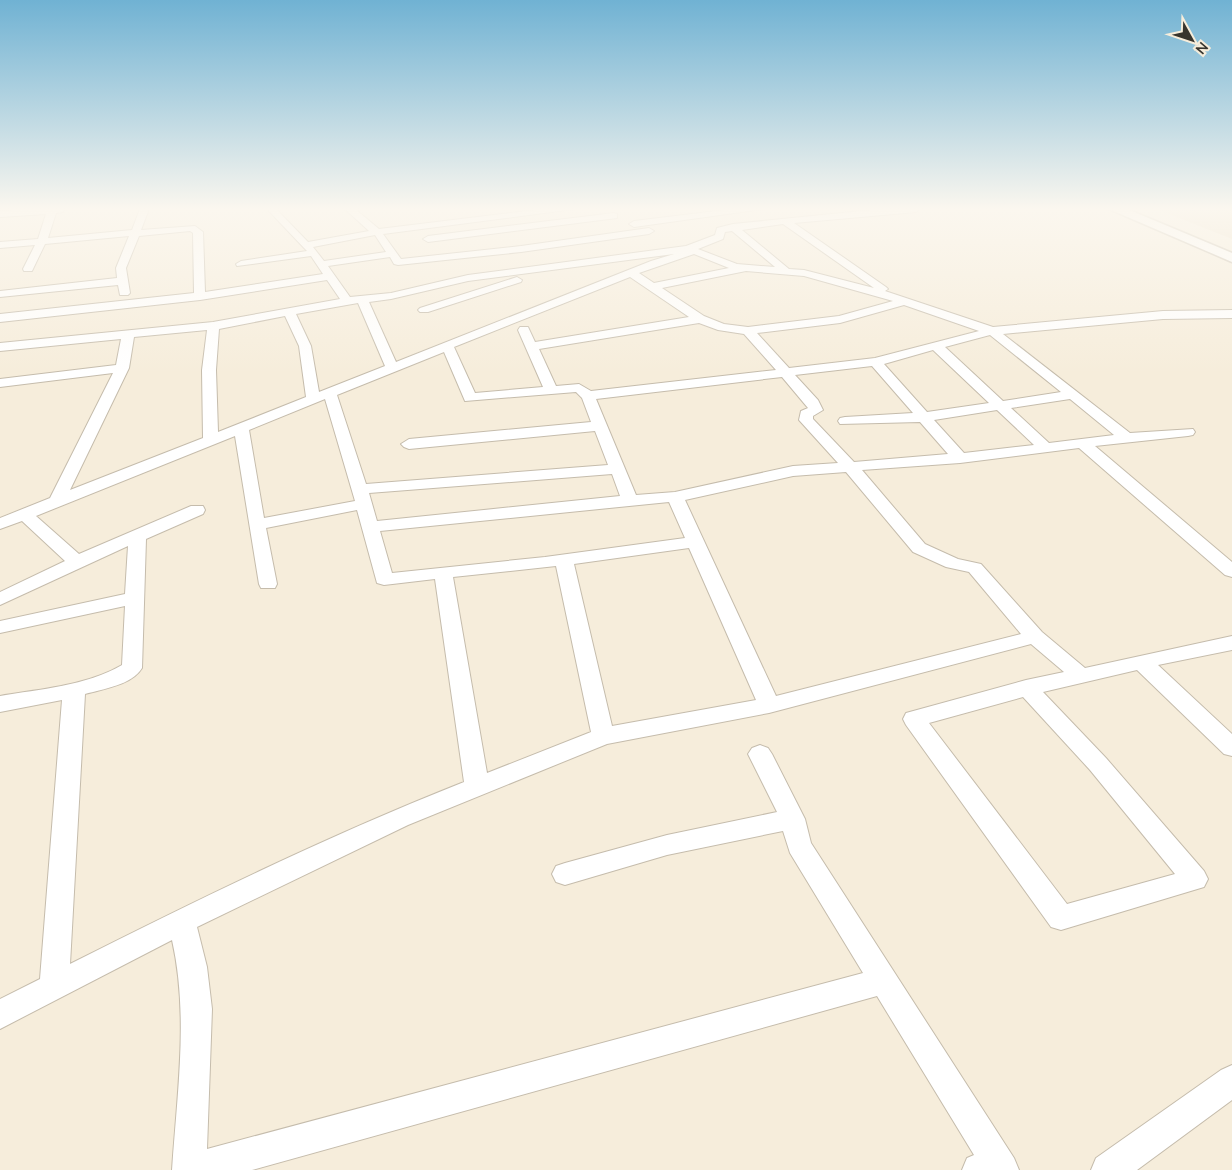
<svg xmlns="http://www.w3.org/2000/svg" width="1232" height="1170" viewBox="0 0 1232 1170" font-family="Mulish,sans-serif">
  <rect width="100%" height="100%" fill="#f6eddb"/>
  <path fill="#ede0c9" d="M1157,209H1232V239Z"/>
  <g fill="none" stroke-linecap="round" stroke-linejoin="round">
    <g stroke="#c5bcac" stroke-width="2">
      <path id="street" d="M28,209H64L63,212L56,213L48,238L132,230L140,209H149L141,230L195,226L203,232L205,292L323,274L311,256L237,266L236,264L241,261L307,251L267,209H276L308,242L369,231L345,209H355L379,229L544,209H574L383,234L401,259L521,246L649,228L654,231L649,234L521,252L398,265L394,264L390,257L328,266L350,297L391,293L468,275L686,246L715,235L717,228L733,224L882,209H920L916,212L794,223L886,287L888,289L885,291L993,327L1163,311L1232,310V318L1163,319L1003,334L1130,433L1193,429L1195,432L1193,435L1188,436L1095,446L1232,562V577L1225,575L1079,448L960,463L862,470L925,544L958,559L981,564L1042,632L1085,668L1232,636V650L1158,665L1232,734V756L1224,754L1137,670L1043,692L1106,758L1204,871L1208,879L1204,887L1061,930L1051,927L906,725L903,719L906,713L1026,680L1064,672L1031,644L769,713L607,744L408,825L197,927L207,967L212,1009L207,1149L863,973L790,853L783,831L667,855L565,885L556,882L552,874L556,866L565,863L667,835L777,812L748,754L752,748L760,745L768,748L772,754L805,819L811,843L1014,1158L1019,1170H962L967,1158L974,1155L877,996L252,1170H172C177,1094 189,1015 172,940L0,1029V999L40,979L62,700L0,712V696C40,689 86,686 122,665L125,606L0,633V621L125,594L128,546L0,605V592L65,561L22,521L0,529V518L50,498L113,373L0,387V379L116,365L121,339L0,351V343L213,322L340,299L327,280L200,300L0,322V314L194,293L193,233L190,231L139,236L126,268L130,293L128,295H120L118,285L0,297V291L117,278L116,268L129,236L45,244L32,271H24L23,269L35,245L0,248V242L38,239L46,214L0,217V211ZM783,224L874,288L804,270L789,269L742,230ZM732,231L775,267L737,264L698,249L723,239L725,232ZM375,235L386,252L324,261L313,247ZM674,254L651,261L396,362L369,302L391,299L468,281ZM694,254L729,268L654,283L639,273ZM746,271L804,276L893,301L839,316L748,327L724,324L704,316L662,288ZM630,277L689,317L535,342L528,327H520L518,330L543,387L475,393L454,347ZM358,303L385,366L319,392L311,346L296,314ZM904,305L979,331L875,358L789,368L757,333L840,323ZM285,316L299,346L306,397L218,432L216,370L219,329ZM699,323L718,330L744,334L776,370L591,391L579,384L556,386L539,349ZM207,330L202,370L203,438L70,490L129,368L134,337ZM990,335L1061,392L1003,401L945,347ZM933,350L989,403L927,412L884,364ZM444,352L465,401L576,392L582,398L591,422L409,439L401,444L404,447L409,449L595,431L608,465L366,484L337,395ZM872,366L913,413L845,417L840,418L838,421L840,424L920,422L948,454L854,462L813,419V416L823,410L818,400L795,375ZM782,377L808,408L801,411L799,420L838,463L793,466L675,492L636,495L596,399ZM325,399L355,501L264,518L249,430ZM1070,399L1114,435L1049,443L1011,408ZM997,410L1034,445L964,453L934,420ZM235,436L259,584L261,588H275L277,584L266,528L357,510L377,583L384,585L435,579L464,782C330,835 199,899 70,964L85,694C103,689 132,685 142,668L146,539L203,514L205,510L203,506H191L79,554L36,516ZM846,472L913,552L946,567L969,572L1021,634L776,696L685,500L793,476ZM612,474L620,496L377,521L369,493ZM669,502L685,538L545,557L392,573L380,531ZM689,548L756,700L612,726L574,564ZM556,566L591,732L487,773L453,577ZM1023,697L1090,770L1175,874L1067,904L929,723Z
        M733,209H763L634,227L629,224L634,221Z
        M614,213L617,214V218L428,242L423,239L428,236Z
        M517,277L522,280L521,282L428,312H420L418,310L420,308Z
        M1232,1065V1100L1137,1170H1091L1096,1158L1221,1070Z"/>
    </g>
    <g stroke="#c5bcac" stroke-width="3">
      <path id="secondary" d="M1109,209H1127L1232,253V262Z"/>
    </g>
    <use href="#street" fill="#fff" fill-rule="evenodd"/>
    <use href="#secondary" fill="#fff" fill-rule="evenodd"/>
  </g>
  <linearGradient id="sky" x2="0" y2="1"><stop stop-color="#70b2d3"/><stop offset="0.56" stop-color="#fbf7ef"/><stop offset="1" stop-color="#fbf7ef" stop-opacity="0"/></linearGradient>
  <rect width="1232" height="373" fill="url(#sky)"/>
  <g transform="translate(1192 40) rotate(130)" stroke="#f6eddb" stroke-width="4" paint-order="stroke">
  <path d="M0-4L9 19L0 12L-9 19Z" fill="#38352e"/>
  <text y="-8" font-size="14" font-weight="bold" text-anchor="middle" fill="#38352e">N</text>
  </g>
</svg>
